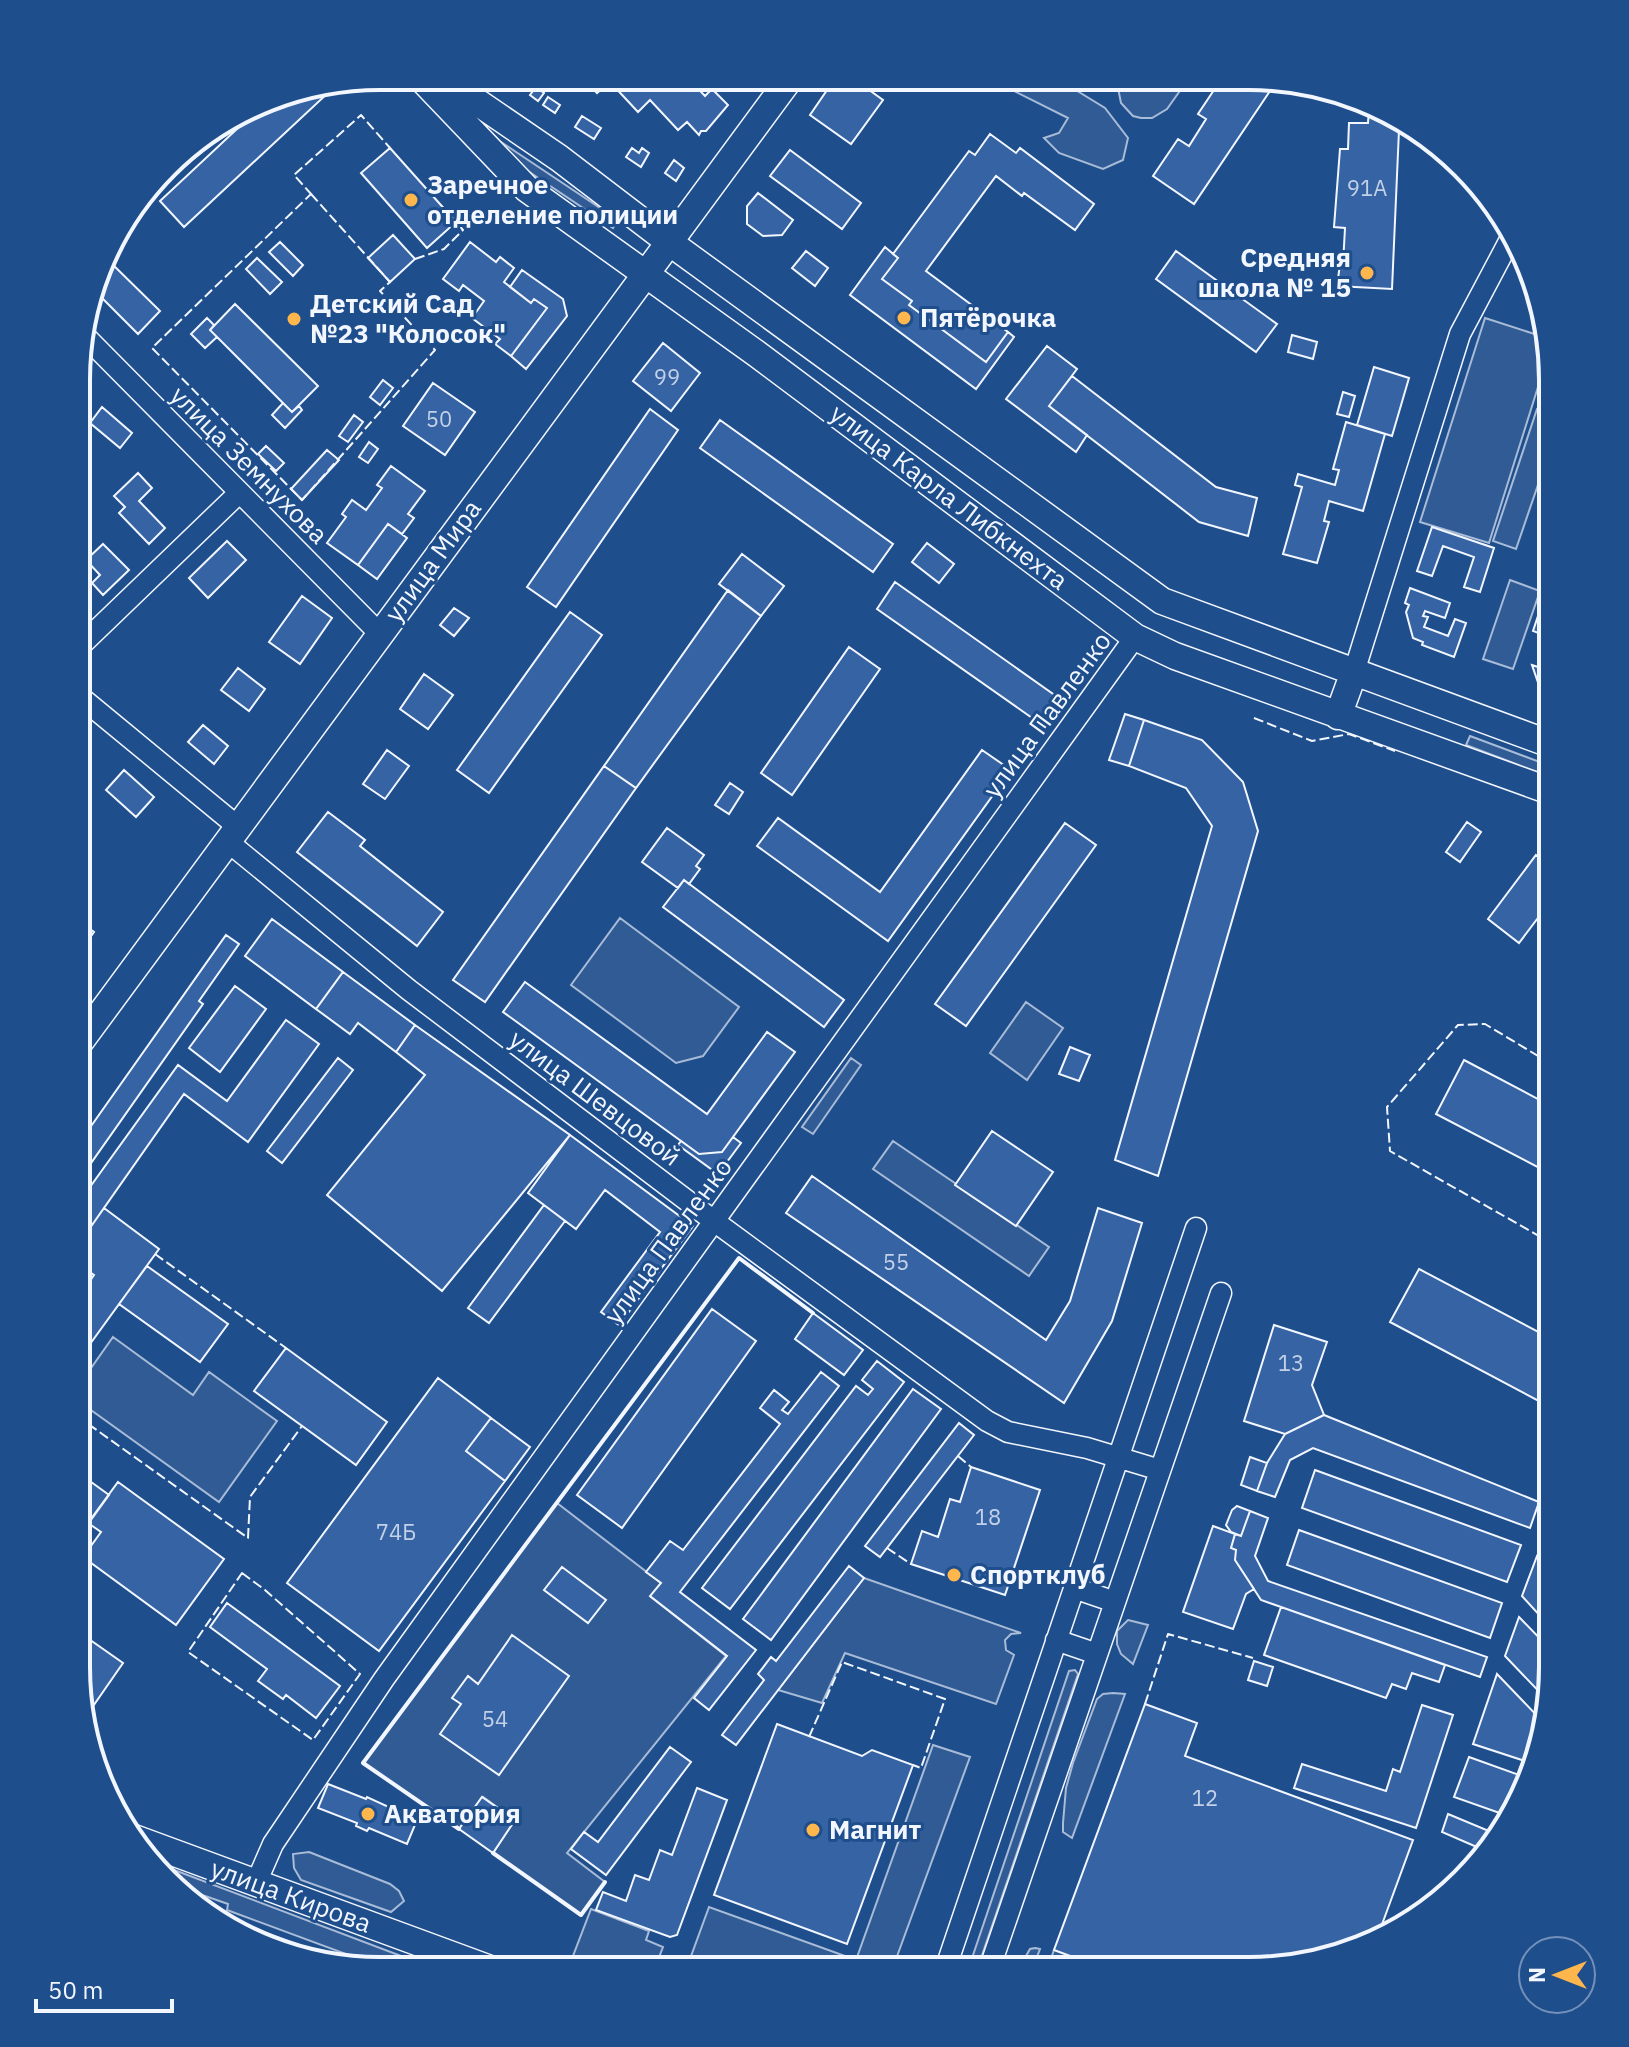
<svg xmlns="http://www.w3.org/2000/svg" width="1629" height="2047" viewBox="0 0 1629 2047" font-family="'IBM Plex Sans',sans-serif">
  <rect width="100%" height="100%" fill="#1f4e8c"/>
  <path fill="#305b95" stroke="#a8bbd7" stroke-width="2" d="M1002,78H1056L1105,108L1128,138L1123,160L1103,169L1059,153L1044,138L1059,133L1068,118L1002,85Z
    M1121,78H1189L1167,109L1152,118H1141L1133,116L1121,103L1118,88Z
    M495,138L618,220L613,228L519,165Z
    M1485,318L1547,338L1549,352L1489,543L1420,522Z
    M1537,409L1553,414V441L1516,549L1493,541Z
    M1510,580L1540,591L1513,669L1483,659Z
    M1470,736L1553,767V778L1466,745Z
    M620,918L739,1007L703,1056L676,1063L571,985Z
    M1026,1002L1063,1028L1027,1080L990,1053Z
    M851,1058L861,1065L813,1134L802,1127Z
    M893,1141L1049,1247L1029,1276L873,1169Z
    M113,1337L193,1395L209,1372L277,1421L219,1502L77,1400V1388Z
    M557,1503L661,1583L651,1597L726,1656L567,1853L605,1882L581,1915L493,1853L515,1820L483,1797L459,1829L363,1763Z
    M864,1578L1021,1633L1011,1634L1005,1640L1006,1650L1014,1655L996,1704L845,1653L822,1703L778,1690Z
    M1128,1620L1148,1625L1133,1664L1121,1654L1117,1644V1631Z
    M1075,1670L1078,1674L977,1970H968L1069,1671Z
    M1113,1693L1125,1694L1072,1838L1063,1832V1823L1066,1788L1073,1763L1097,1699L1103,1694Z
    M933,1745L970,1757L892,1970H719L690,1959L709,1907L856,1960Z
    M309,1852L390,1884L399,1891L404,1901L391,1912L301,1880L294,1868L293,1854Z
    M169,1868L438,1970H389L227,1910L228,1904L182,1888L164,1869Z
    M591,1909L649,1931L646,1940L663,1947L654,1970H609L573,1956Z
    M224,1917L366,1970L282,1955L221,1925Z
    M1035,1948L1040,1949L1032,1970H1018L1030,1949Z
    M1054,1950L1108,1970H1047Z"/>
  <path fill="#3563a3" stroke="#f2f6ff" stroke-width="2" d="M582,77H687L705,96L712,89L728,105L706,131H701L699,135L687,122L678,130L650,100L638,112L610,82L597,93Z
    M836,77H851L883,100L851,144L810,115Z
    M1222,78L1278,79L1194,204L1153,176L1178,139L1189,146L1206,119L1198,114Z
    M323,85L329,92L184,227L160,201L269,99L282,92Z
    M536,87L544,93L538,101L530,95Z
    M548,97L560,105L555,113L543,105Z
    M1369,109L1420,129L1417,131L1399,130L1392,289L1337,286L1340,264H1343L1345,228L1334,227L1340,149H1348L1349,123H1368Z
    M582,116L601,128L594,139L575,127Z
    M990,134L1016,153L1020,148L1094,204L1075,230L1024,193L1022,196L996,176L926,271L1008,332L986,362L909,305L912,301L882,279L898,258L893,254L969,151L975,155Z
    M390,148L456,222L427,248L361,173Z
    M632,148L639,153L642,148L649,153L641,167L626,157Z
    M790,150L861,203L842,229L770,176Z
    M674,160L684,168L676,181L665,173Z
    M758,193L793,220L782,235L763,236L747,224V206Z
    M393,235L415,259L390,282L368,258Z
    M280,242L303,265L293,276L269,252Z
    M470,242L496,262L500,257L514,268L504,282L531,303L534,299L547,308L511,356L495,344L500,339L472,318L484,301L463,285L459,291L443,279Z
    M885,247L898,258L882,279L912,301L909,305L986,362L1008,332L1014,337L976,389L850,295Z
    M806,251L828,268L815,286L792,268Z
    M1176,251L1277,324L1256,352L1156,279Z
    M106,258L160,311L138,334L95,291Z
    M257,258L282,282L270,294L246,269Z
    M522,270L563,299L567,316L526,369L511,356L547,308L534,299L531,303L510,287Z
    M235,304L318,386L292,412L210,330Z
    M207,318L214,325L210,330L217,337L205,348L191,334Z
    M1292,335L1317,342L1313,359L1288,352Z
    M663,343L700,373L671,411L633,381Z
    M1047,346L1077,369L1049,406L1087,435L1076,452L1006,399Z
    M1374,367L1409,378L1392,436L1357,425Z
    M1072,376L1216,487L1257,498L1248,536L1199,522L1049,406Z
    M383,380L393,388L380,405L370,397Z
    M433,383L475,412L445,455L403,426Z
    M1343,392L1355,396L1349,417L1337,414Z
    M283,403L292,412L299,406L302,410L285,428L272,415Z
    M102,407L132,433L120,448L90,423Z
    M650,409L678,430L556,607L527,587Z
    M354,415L363,422L348,442L339,436Z
    M720,420L893,544L873,572L700,448Z
    M1346,422L1385,434L1363,511L1329,501L1324,521L1329,522L1317,563L1283,554L1302,487L1295,485L1298,474L1335,485L1339,470L1333,469Z
    M369,442L378,449L368,463L359,457Z
    M266,446L284,463L276,471L258,454Z
    M327,450L339,460L302,500L291,489Z
    M391,466L425,491L408,514L414,518L402,534L388,524L358,565L327,543L346,517L342,514L352,500L366,510L382,488L377,485Z
    M138,473L152,488L139,501L165,528L149,544L119,513L125,507L114,496Z
    M388,524L407,538L377,579L358,565Z
    M1432,527L1494,548L1480,592L1464,587L1474,557L1443,546L1432,576L1417,571Z
    M227,541L246,560L208,598L189,578Z
    M927,543L954,564L939,583L912,562Z
    M103,544L129,570L103,595L92,583L100,575L86,560Z
    M742,554L784,586L761,616L719,584Z
    M895,582L1063,701L1045,727L877,609Z
    M1410,588L1450,603L1445,618L1425,611L1423,616L1428,617L1424,627L1448,636L1455,619L1466,623L1454,657L1422,645L1423,642L1413,638L1406,612L1409,605L1405,603Z
    M728,590L761,616L636,788L604,766Z
    M1546,592L1553,595V628L1549,637L1533,631Z
    M302,596L332,618L300,664L269,642Z
    M454,608L469,618L454,636L440,625Z
    M570,612L602,635L489,793L457,770Z
    M1553,628V662L1541,658Z
    M849,647L880,669L792,795L761,773Z
    M1532,665L1553,672V701L1543,697Z
    M238,668L265,689L249,711L221,690Z
    M424,674L453,695L428,729L400,709Z
    M1125,714L1144,720L1129,766L1109,760Z
    M1144,720L1202,740L1243,782L1258,831L1158,1176L1115,1160L1212,826L1186,788L1129,766Z
    M203,725L228,746L214,764L188,742Z
    M387,750L409,766L385,799L363,784Z
    M982,750L1011,770L888,941L757,846L778,818L880,892Z
    M604,766L636,788L485,1002L453,980Z
    M124,770L154,797L136,817L106,790Z
    M730,783L743,792L729,814L715,805Z
    M328,812L365,840L360,846L443,912L417,946L297,852Z
    M1467,822L1481,832L1460,862L1446,852Z
    M1065,823L1096,845L966,1026L935,1004Z
    M667,828L704,855L696,866L700,869L689,884L684,880L678,888L642,862Z
    M1536,855L1553,867V898L1519,943L1488,919Z
    M684,880L844,1000L824,1027L663,907Z
    M272,919L343,972L316,1009L245,956Z
    M78,920L94,932L77,956Z
    M226,935L239,944L199,1001L203,1004L77,1183V1146Z
    M343,972L415,1025L396,1052L358,1023L350,1034L316,1009Z
    M525,982L707,1114L767,1032L795,1052L722,1152L699,1154L503,1012Z
    M235,986L266,1009L220,1072L189,1048Z
    M286,1020L319,1044L248,1142L184,1094L92,1225L77,1214V1205L178,1065L227,1101Z
    M415,1025L570,1135L442,1291L327,1195L425,1075L396,1052Z
    M1070,1047L1090,1055L1079,1081L1059,1074Z
    M338,1058L353,1070L282,1163L267,1151Z
    M1464,1060L1553,1107V1175L1436,1114Z
    M992,1131L1053,1172L1016,1226L955,1185Z
    M570,1135L693,1226L619,1325L601,1312L660,1232L605,1190L576,1229L528,1193Z
    M733,1137L741,1143L718,1174L678,1145L681,1141L699,1154L722,1152Z
    M812,1176L1046,1340L1070,1301L1098,1208L1142,1223L1112,1321L1064,1403L786,1213Z
    M544,1205L565,1221L489,1323L468,1308Z
    M104,1208L159,1249L77,1362V1300L94,1275L77,1263V1214L92,1225Z
    M147,1266L228,1324L200,1362L119,1304Z
    M1419,1269L1552,1339V1408L1390,1322Z
    M712,1309L756,1341L622,1528L577,1495Z
    M813,1313L863,1350L844,1375L795,1339Z
    M1274,1325L1327,1342L1312,1385L1324,1415L1285,1434L1244,1421Z
    M286,1348L387,1422L356,1465L254,1391Z
    M877,1361L904,1382L730,1609L702,1588L856,1386L868,1395L873,1389L862,1380Z
    M821,1372L839,1386L680,1592L756,1650L709,1710L694,1698L727,1656L650,1596L661,1583L646,1572L670,1541L683,1550L780,1424L760,1408L774,1390L789,1402L782,1410L788,1414Z
    M438,1378L491,1418L466,1451L505,1481L379,1651L287,1583Z
    M913,1389L941,1409L771,1640L743,1619Z
    M1324,1415L1539,1502L1530,1528L1313,1448L1290,1460L1275,1497L1257,1491L1267,1463L1285,1434Z
    M491,1418L530,1447L505,1481L466,1451Z
    M959,1423L974,1435L880,1557L865,1546Z
    M76,1444L88,1452L76,1469Z
    M1250,1457L1267,1463L1257,1491L1241,1485Z
    M971,1467L1040,1490L1005,1595L911,1564L922,1531L938,1537L950,1499L960,1502Z
    M1315,1470L1521,1545L1507,1582L1302,1508Z
    M76,1471L109,1495L80,1535L76,1533Z
    M118,1482L224,1559L176,1625L83,1557L101,1532L88,1523Z
    M1237,1506L1250,1511L1241,1536L1231,1532L1226,1525L1232,1510Z
    M1250,1511L1268,1518L1255,1556L1268,1581L1487,1657L1480,1677L1261,1600L1235,1560L1236,1550L1231,1548L1235,1534L1241,1536Z
    M1213,1526L1235,1534L1231,1548L1236,1550L1235,1560L1254,1589L1246,1594L1233,1629L1183,1612Z
    M1299,1530L1502,1603L1490,1638L1287,1565Z
    M1537,1556L1552,1572V1629L1522,1596Z
    M849,1566L864,1578L736,1745L722,1735L764,1680L758,1674L771,1657L776,1661Z
    M562,1567L606,1600L588,1623L544,1590Z
    M227,1603L340,1686L316,1718L286,1695L283,1699L258,1681L267,1669L210,1627Z
    M1281,1607L1445,1665L1439,1682L1412,1673L1406,1689L1392,1684L1386,1698L1264,1655Z
    M1519,1617L1552,1651V1688L1549,1702L1505,1656Z
    M76,1630L123,1663L89,1712L82,1709L76,1668Z
    M512,1635L569,1676L499,1775L440,1734L461,1704L452,1698L468,1676L478,1684Z
    M1254,1661L1273,1667L1267,1686L1248,1680Z
    M1497,1674L1545,1724L1537,1765L1473,1744Z
    M1145,1704L1197,1723L1185,1756L1413,1840L1377,1938L1269,1970H1108L1054,1950Z
    M1422,1705L1453,1715L1416,1828L1294,1788L1302,1764L1386,1791L1393,1769L1400,1772Z
    M777,1724L862,1756L872,1750L913,1765L847,1944L714,1895Z
    M670,1747L691,1762L606,1875L571,1849L584,1832L598,1842Z
    M1469,1757L1530,1779L1511,1817L1454,1797Z
    M328,1784L366,1799L367,1797L417,1820L407,1844L369,1828L367,1831L356,1826L357,1823L318,1808Z
    M697,1788L727,1800L677,1935L670,1937L596,1910L603,1892L626,1901L635,1875L649,1880L660,1850L672,1855Z
    M482,1797L515,1820L493,1853L459,1829Z
    M1448,1814L1501,1836L1486,1851L1442,1832Z"/>
  <g fill="none" stroke-linecap="round" stroke-linejoin="round">
    <g stroke="#f2f6ff" stroke-width="23">
      <path id="minor" d="M81,332L380,634
        M78,648L239,493
        M1354,672L1460,334L1514,232
        M78,695L237,826
        M227,841L409,990L714,1221L987,1421L1008,1432L1087,1448L1160,1470
        M1074,1588L1115,1602
        M1056,1640L1097,1654
        M256,1883L273,1844L384,1679L1135,637
        M945,1970L1196,1228
        M989,1970L1221,1293"/>
    </g>
    <g stroke="#f2f6ff" stroke-width="29">
      <path id="major" d="M419,76L527,189L757,354L1135,637L1175,656L1553,792
        M439,76L559,158L669,242L1162,601L1553,745
        M1338,716L1354,672
        M77,1046L791,77
        M134,1838L493,1970"/>
    </g>
    <use href="#minor" stroke="#1f4e8c" stroke-width="20"/>
    <use href="#major" stroke="#1f4e8c" stroke-width="26"/>
    <path stroke="#f2f6ff" stroke-width="2" stroke-dasharray="10 4" stroke-linecap="butt" d="M311,194L390,282L380,291L435,350L302,500L152,348Z
      M312,195L294,175L361,115L390,148
      M415,259L444,249L463,230L456,222
      M1254,718L1312,741L1349,734L1395,751
      M1553,1244L1390,1151L1387,1107L1458,1025L1485,1024L1553,1065
      M155,1254L286,1348
      M77,1416L248,1538L250,1497L302,1426
      M958,1456L971,1467
      M887,1548L911,1564
      M242,1573L265,1590L360,1674L313,1740L188,1652Z
      M1145,1704L1168,1634L1253,1658
      M809,1737L842,1662L945,1699L921,1768L913,1765"/>
    <path stroke="#f2f6ff" stroke-width="4" d="M459,1829L363,1763L739,1258L813,1313
      M493,1853L581,1915L605,1882"/>
  </g>
  <g fill="#ffb74d" stroke="#1f4e8c" stroke-width="3">
    <circle cx="411" cy="200" r="8"/>
    <circle cx="1367" cy="273" r="8"/>
    <circle cx="904" cy="318" r="8"/>
    <circle cx="294" cy="319" r="8"/>
    <circle cx="954" cy="1575" r="8"/>
    <circle cx="368" cy="1814" r="8"/>
    <circle cx="813" cy="1830" r="8"/>
  </g>
  <g text-anchor="middle" stroke-width="6" stroke-linejoin="round" paint-order="stroke">
    <g font-size="22" fill="#c3d1e8">
      <text x="1367" y="196">91А</text>
      <text x="667" y="385">99</text>
      <text x="439" y="427">50</text>
      <text x="896" y="1270">55</text>
      <text x="1291" y="1371">13</text>
      <text x="988" y="1525">18</text>
      <text x="396" y="1540">74Б</text>
      <text x="495" y="1727">54</text>
      <text x="1205" y="1806">12</text>
    </g>
    <g font-size="26" font-weight="bold" fill="#f2f6ff" stroke="#1f4e8c" text-anchor="start">
      <text x="427" y="194">Заречное<tspan x="427" dy="30">отделение полиции</tspan></text>
      <text x="1351" y="267" text-anchor="end">Средняя<tspan x="1351" dy="30">школа № 15</tspan></text>
      <text x="310" y="313">Детский Сад<tspan x="310" dy="30">№23 "Колосок"</tspan></text>
      <text x="920" y="327">Пятёрочка</text>
      <text x="970" y="1584">Спортклуб</text>
      <text x="384" y="1823">Акватория</text>
      <text x="829" y="1839">Магнит</text>
    </g>
    <g font-size="26" fill="#f2f6ff" stroke="#1f4e8c">
      <text transform="translate(249 465) rotate(45)" y="9">улица Земнухова</text>
      <text transform="translate(949 497) rotate(37)" y="9">улица Карла Либкнехта</text>
      <text transform="translate(433 561) rotate(-54)" y="9">улица Мира</text>
      <text transform="translate(1047 715) rotate(-54)" y="9">улица Павленко</text>
      <text transform="translate(595 1098) rotate(37)" y="9">улица Шевцовой</text>
      <text transform="translate(668 1241) rotate(-54)" y="9">улица Павленко</text>
      <text transform="translate(291 1896) rotate(20)" y="9">улица Кирова</text>
    </g>
  </g>
  <path d="M0 0H1629V2047H0ZM380 90H1249A290 290 0 0 1 1539 380V1667A290 290 0 0 1 1249 1957H380A290 290 0 0 1 90 1667V380A290 290 0 0 1 380 90Z" fill="#1f4e8c" fill-rule="evenodd"/>
  <path fill="none" stroke="#f2f6ff" stroke-width="4" d="M380 90H1249A290 290 0 0 1 1539 380V1667A290 290 0 0 1 1249 1957H380A290 290 0 0 1 90 1667V380A290 290 0 0 1 380 90Z"/>
  <g transform="translate(1557 1975) rotate(270)"><circle r="38" fill="#1f4e8c" stroke="#7391ba" stroke-width="2"/>
  <path d="M0-6L14 30L0 20L-14 30Z" fill="#ffb74d"/>
  <text y="-12" font-size="22" font-weight="bold" text-anchor="middle" fill="#f2f6ff">N</text>
  </g>
  <path d="M36 1999v12h136v-12" fill="none" stroke="#f2f6ff" stroke-width="4"/>
  <text x="48" y="1999" font-size="24" fill="#f2f6ff" stroke="#1f4e8c" stroke-width="6" paint-order="stroke">50 m</text>
</svg>
